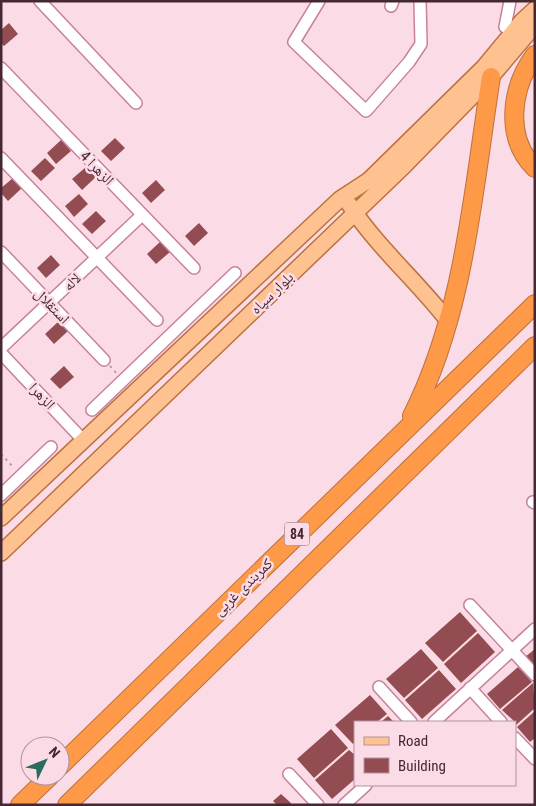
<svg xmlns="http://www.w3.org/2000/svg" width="536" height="806" viewBox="0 0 536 806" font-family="'Roboto Condensed','Noto Naskh Arabic',sans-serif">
  <rect width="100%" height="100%" fill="#fbdce6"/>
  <path fill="#934d52" d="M9,23L18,34L4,46L1,43V30Z
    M115,138L125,148L111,161L101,151Z
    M61,140L71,151L56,164L47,153Z
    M45,158L55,168L41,181L31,171Z
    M86,167L96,177L82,190L72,179Z
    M13,178L22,188L8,201L1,193V188Z
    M156,180L165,190L151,203L142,193Z
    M79,194L88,204L74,217L65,206Z
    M96,211L106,221L92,234L82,224Z
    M199,223L208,233L194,246L185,236Z
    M161,241L170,252L156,264L147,254Z
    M51,255L60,265L46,278L37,268Z
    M59,321L68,331L54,344L45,334Z
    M64,366L74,377L60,389L50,379Z
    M460,612L477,631L443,662L425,643Z
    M478,633L495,652L461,683L444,664Z
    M421,649L438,668L404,698L386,679Z
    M535,649V669L525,657Z
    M518,667L532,682L500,709L487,694Z
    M439,670L456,689L422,719L405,700Z
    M533,683L535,708L515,726V722L502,710Z
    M370,695L387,714L377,722H355V742L353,744L335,725Z
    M535,711V738L530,742L517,727Z
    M388,716L394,722H381Z
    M331,729L348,748L314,778L297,759Z
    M349,750L355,755V779L332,799L315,780Z
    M281,794L291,803L290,805H277L273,801Z"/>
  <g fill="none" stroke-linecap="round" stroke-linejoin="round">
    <g stroke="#c8819b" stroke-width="14">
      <path id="minor" d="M40,1L136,103
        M319,1L294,42L366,111L409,62L421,44L420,1
        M391,6L393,1
        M505,27L510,1
        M1,68L194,268
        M1,158L157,320
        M1,252L104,360
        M1,348L142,215
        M1,353L83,440
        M92,410L235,273
        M1,495L51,447
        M533,502L535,503
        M470,605L535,675
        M379,687L411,722
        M470,688L501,722
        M434,722L535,629
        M515,738L535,759
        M289,774L318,805
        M344,805L366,785"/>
    </g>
    <g stroke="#bd7140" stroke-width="18">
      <path id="major" d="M349,204C377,247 417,281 448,321
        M1,518L340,199L369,180L484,67L522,21L535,9
        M1,553L404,166L491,77L535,25"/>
    </g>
    <g stroke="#bd7140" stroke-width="20">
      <path id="highway" d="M535,55C511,87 504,138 535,168
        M412,416C465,311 473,191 491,77
        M60,766L535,304
        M20,805L50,776
        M67,805L535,346"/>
    </g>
    <path stroke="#b99aa5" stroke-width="2" stroke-dasharray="2.5 4" stroke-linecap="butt" d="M110,366L117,374
      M1,454L14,468"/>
    <use href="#minor" stroke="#fff" stroke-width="11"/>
    <use href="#major" stroke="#fec291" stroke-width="15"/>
    <use href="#highway" stroke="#fe9947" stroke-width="18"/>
  </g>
  <g text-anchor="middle" stroke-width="5" stroke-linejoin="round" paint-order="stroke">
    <rect fill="#fbdce6" stroke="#7c5e69" stroke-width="1" x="284.5" y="522.5" width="25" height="23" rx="4"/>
    <g font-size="14" font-weight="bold" fill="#452833">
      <text x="297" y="539">84</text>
    </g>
    <g font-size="15" fill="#452833" stroke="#fbdce6">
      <text transform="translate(97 168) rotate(46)" y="5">الزهرا 4</text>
      <text transform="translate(72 282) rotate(-44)" y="5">لاله</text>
      <text transform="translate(272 293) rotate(-44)" y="5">بلوار سپاه</text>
      <text transform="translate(52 306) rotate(46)" y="5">استقلال</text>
      <text transform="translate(42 396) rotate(47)" y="5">الزهرا</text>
      <text transform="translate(243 587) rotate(-44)" y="5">کمربندی غربی</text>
    </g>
  </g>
  <rect width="536" height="806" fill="none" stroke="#452833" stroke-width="5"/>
  <rect x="354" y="721" width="162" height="65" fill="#fbdce6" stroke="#b2949e"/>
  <rect x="364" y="737" width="25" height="8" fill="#fec291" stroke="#b2949e"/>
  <text x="398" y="746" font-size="15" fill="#452833">Road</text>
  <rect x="364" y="758" width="25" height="15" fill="#934d52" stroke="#b2949e"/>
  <text x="398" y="771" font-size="15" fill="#452833">Building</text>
  <g transform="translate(45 761) rotate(47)"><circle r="24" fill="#fbdce6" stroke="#b2949e"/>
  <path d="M0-4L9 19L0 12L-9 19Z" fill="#2a6d5e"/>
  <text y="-8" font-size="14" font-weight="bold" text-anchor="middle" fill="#452833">N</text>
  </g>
</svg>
